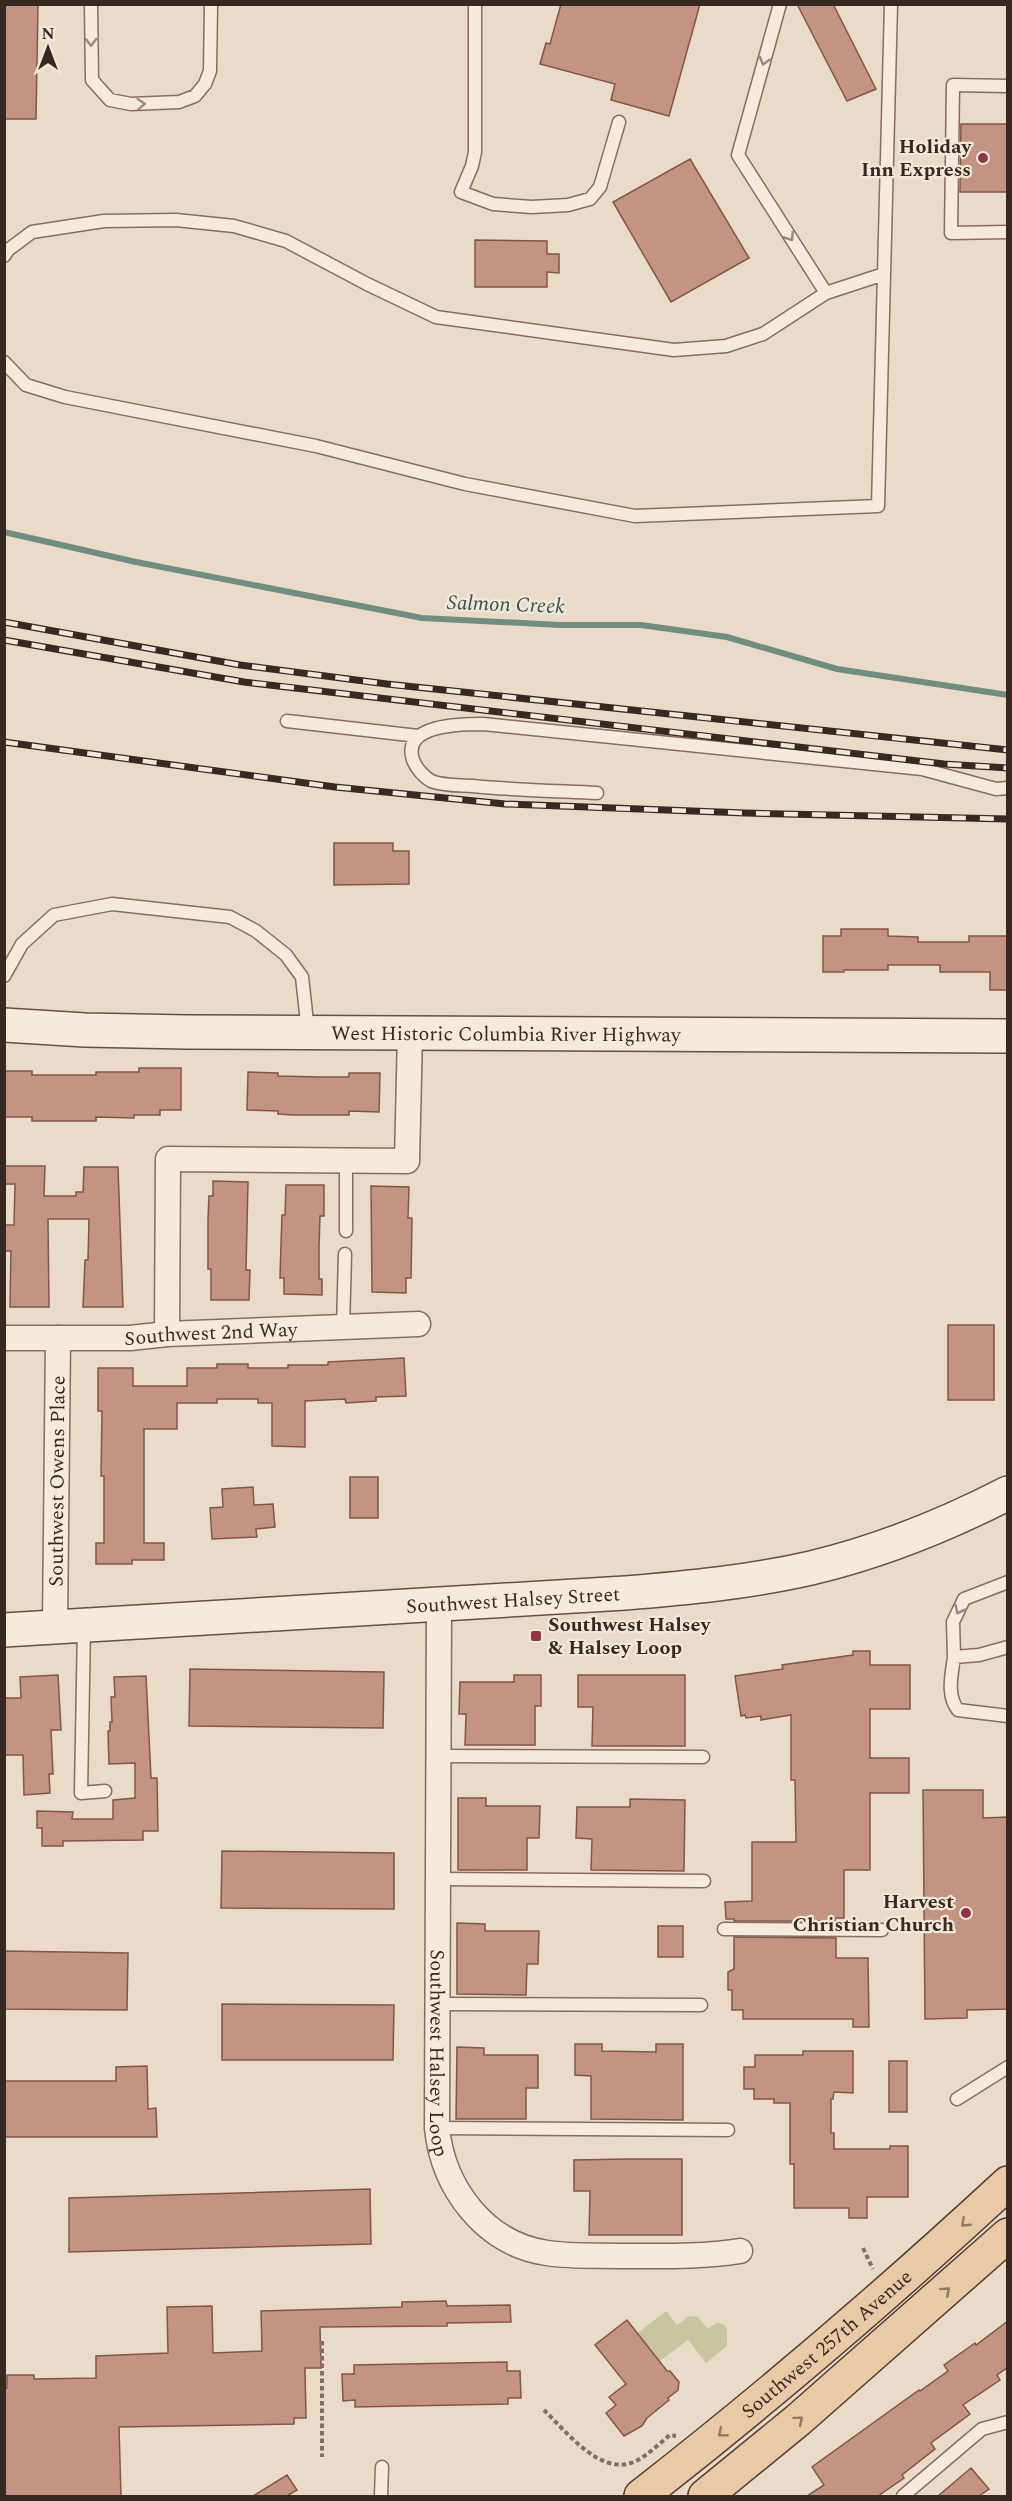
<svg xmlns="http://www.w3.org/2000/svg" width="1012" height="2501" viewBox="0 0 1012 2501" font-family="Spectral,serif">
  <rect width="100%" height="100%" fill="#eadbc9"/>
  <path fill="#c7c69e" d="M666,2311L677,2325L689,2316L698,2317L708,2329L716,2323L723,2324L727,2329V2346L706,2363L688,2340L660,2361L638,2333Z"/>
  <g fill="none" stroke-linecap="round" stroke-linejoin="round">
    <path stroke="#718d81" stroke-width="6" d="M4,532L136,562L422,618L560,625H641L727,637L837,669L1008,695"/>
  </g>
  <path fill="#c49483" stroke="#815648" stroke-width="1.5" d="M4,4H38L36,119H4Z
    M561,4H700L669,116L611,100L615,84L540,64L546,43L550,44Z
    M797,4H833L876,89L847,101Z
    M961,124H1008V192H960Z
    M690,159L749,258L671,302L613,202Z
    M475,240L547,241V254H559V273L547,272V287H475Z
    M334,843H393V851H409V884L334,885Z
    M841,929H888V936L918,937V942H969V936H1008V990H990V972H940V965H888V970H844V972H823V936H841Z
    M139,1068H181V1110H160V1115H134V1118L96,1117V1121H32V1117H4V1071H32V1075H96V1072H139Z
    M248,1072L278,1073V1076L319,1077H349V1073H380L379,1112L349,1111V1115H293L278,1114V1111L247,1110Z
    M5,1166H45L44,1196H76V1192H83L84,1167H118L123,1307H83L85,1260H88L89,1219H48L49,1307H10L11,1251H4V1225H14L15,1184H5Z
    M213,1181L248,1182L246,1270H250L249,1300H211V1269H208V1219L209,1196H213Z
    M286,1185H324V1216H320L319,1247V1279H322V1295L284,1294V1278H280L281,1244L282,1215H285Z
    M371,1186L409,1187L408,1218H412L411,1278H406V1293L372,1292Z
    M948,1325H994V1400H948Z
    M404,1358L406,1396L376,1397V1401L346,1403L345,1399L305,1401V1447L272,1446V1403H258V1399H217V1403H177V1429H144V1543H164V1560H132V1564H96V1543H104V1476H101L102,1411H98V1368H133V1386H187V1368H217V1364H248V1368H288V1365H328V1362Z
    M350,1477H378V1518H350Z
    M253,1487L254,1505L273,1504L275,1527L256,1529L257,1537L212,1539L210,1508L223,1507L222,1489Z
    M853,1651H870V1665H910V1709H870V1758H909V1793H870V1870H844V1918H835V1921H734V1919H726L725,1902L752,1901V1842H796L795,1780H791V1715L761,1720V1716L746,1718L745,1715L741,1716L735,1676L783,1669L782,1665L853,1655Z
    M190,1669L384,1672L383,1728L189,1726Z
    M58,1675L61,1730H51L53,1774H49L50,1793L24,1795L23,1755H4V1698H21L20,1677Z
    M514,1675H541V1706H535V1745H465L466,1714H459L460,1682H514Z
    M578,1675H685V1746H592L593,1707H578Z
    M146,1676L151,1778H157L158,1831H143V1840L63,1841V1846H42V1828H37V1811L73,1812L72,1819H113V1800L135,1798V1763L109,1764L108,1731H110V1722H112L111,1697H115L114,1677Z
    M923,1790H983V1818L1008,1817V2009L967,2010V2018L925,2019Z
    M458,1798H486V1806H540L539,1838H527V1870H458Z
    M630,1799L685,1800L684,1871L591,1870L592,1839L576,1838L577,1807H630Z
    M222,1851L394,1853V1909L221,1908Z
    M457,1923L485,1924V1931H539L538,1964H527L526,1995L457,1994Z
    M658,1926H683V1957H658Z
    M734,1937L836,1938V1958H868L869,2027H853V2019H743V2010H732V1990H728V1972L734,1969Z
    M4,1951L128,1953L127,2010L4,2009Z
    M222,2004L394,2005L393,2060H222Z
    M575,2044H602V2051L656,2052V2044H683V2120L591,2119V2076L575,2075Z
    M457,2047L484,2048V2055H538V2088H526V2119H456Z
    M803,2051H853V2093L834,2092L833,2099H831V2133H834V2149H890V2146H908V2197H867V2218H849V2208H794V2164H790V2103H774V2099H754V2089H744V2067H755V2055H803Z
    M889,2061H907V2112H889Z
    M147,2066L148,2109L156,2108L157,2137H4V2081H116V2067Z
    M627,2159H682V2235H589L590,2191H574V2160Z
    M370,2189L371,2244L69,2252V2198Z
    M446,2301L447,2306L510,2305L511,2322L447,2323V2326L320,2327L321,2368H305L306,2418H294V2424L119,2427L121,2496H4V2388H7V2375H34V2379L96,2378V2356L168,2353L167,2307L212,2306L213,2353L262,2351L261,2311L402,2307V2302Z
    M627,2320L667,2371H670L679,2382L678,2390L668,2398L669,2400L647,2418L642,2426L624,2436L606,2413L616,2405L609,2397L626,2384L595,2345Z
    M1008,2321V2367L997,2375L1000,2380L963,2405L970,2414L931,2443L935,2449L902,2475L904,2478L878,2496H807L824,2485L812,2467L919,2390L920,2391L948,2371L944,2365L975,2343L976,2345Z
    M507,2362V2371H520L521,2398H508V2404L355,2407V2400L343,2401L342,2374H354V2365Z
    M971,2468L989,2489L979,2496H938Z
    M287,2475L297,2490L287,2496H253Z"/>
  <g fill="none" stroke-linecap="round" stroke-linejoin="round">
    <g stroke="#856d60" stroke-width="15">
      <path id="lane" d="M91,4L92,80L110,100L131,104L179,102L195,96L205,84L210,71L211,4
        M475,4V152L472,166L461,192L493,204L532,207L568,205L590,199L600,187L619,122
        M780,4L738,155L826,293
        M1008,86L953,85L951,233L1008,232
        M4,256L8,250L32,232L104,221L176,220L234,226L286,241L367,284L436,317L674,350L726,346L763,334L826,293L884,274L878,506L635,516L465,484L316,446L65,397L26,385L4,362
        M884,274L891,4
        M287,721L418,736
        M597,793C556,791 514,790 472,786C460,785 443,786 431,781C424,777 416,768 413,760C401,724 462,724 483,724L922,769L996,789L1008,788
        M4,976L22,944L54,915L112,904L230,917L256,931L286,955L302,977L308,1031
        M346,1231V1160
        M343,1328L345,1254
        M1008,1582L964,1599L953,1622L954,1657L979,1655L1008,1647
        M84,1626L81,1793L105,1791
        M954,1657C952,1674 946,1695 958,1710L1008,1716
        M437,1756L703,1757
        M436,1879L704,1881
        M724,1929L882,1930
        M437,2004L701,2005
        M957,2099L1008,2067
        M437,2128L728,2130
        M381,2496L382,2467
        M903,2496L982,2429L1008,2422"/>
    </g>
    <g stroke="#856d60" stroke-width="27">
      <g id="street">
        <path d="M167,1334L168,1159L407,1161L410,1033"/>
        <path id="s1" d="M4,1338H130L167,1334L418,1324"/>
        <path id="s2" d="M439,1605L437,2128C443,2188 485,2244 547,2253C573,2257 600,2255 626,2256C664,2256 702,2257 740,2251"/>
        <path id="s3" d="M55,1627L58,1338"/>
      </g>
    </g>
    <g stroke="#674f43" stroke-width="36">
      <g id="secondary">
        <path id="s4" d="M4,1025L85,1030L187,1032L1008,1036"/>
        <path id="s5" d="M4,1630L625,1593C687,1588 750,1582 811,1568C878,1552 946,1525 1008,1493"/>
      </g>
    </g>
    <g stroke="#533d33" stroke-width="36">
      <g id="primary">
        <path id="s6" d="M641,2496C768,2397 889,2293 1008,2183"/>
        <path d="M705,2496L798,2420L1008,2235"/>
      </g>
    </g>
    <path stroke="#856d60" stroke-width="4" stroke-dasharray="4.5 3" stroke-linecap="butt" d="M863,2248L873,2269
      M322,2341V2457
      M544,2410C566,2431 601,2478 636,2461C648,2455 660,2443 670,2435L676,2436"/>
    <use href="#lane" stroke="#f6eadc" stroke-width="12"/>
    <use href="#street" stroke="#f6eadc" stroke-width="24"/>
    <use href="#secondary" stroke="#f6eadc" stroke-width="33"/>
    <use href="#primary" stroke="#e9c9a6" stroke-width="33"/>
    <g stroke="#372922" stroke-width="7">
      <path id="rail" d="M4,622L240,665L387,684L1008,750
        M4,640L244,682L944,764L1008,768
        M4,742L335,787L505,804L745,813L1008,819"/>
    </g>
    <use href="#rail" stroke="#f2e7d8" stroke-width="4.5" stroke-dasharray="14" stroke-linecap="butt"/>
  </g>
  <defs><path id="oneway-chevron" d="M-2-3.5L2.5 0L-2 3.5" fill="none" stroke-width="1.6" stroke-linecap="round" stroke-linejoin="round" transform="scale(1.5)"/></defs>
  <g stroke="#968a7f">
    <use href="#oneway-chevron" transform="translate(91 42) rotate(90)"/>
    <use href="#oneway-chevron" transform="translate(764 61) rotate(106)"/>
    <use href="#oneway-chevron" transform="translate(141 104) rotate(-3)"/>
    <use href="#oneway-chevron" transform="translate(790 237) rotate(57)"/>
    <use href="#oneway-chevron" transform="translate(959 1610) rotate(116)"/>
  </g>
  <g stroke="#907964">
    <use href="#oneway-chevron" transform="translate(965 2223) rotate(137)"/>
    <use href="#oneway-chevron" transform="translate(946 2291) rotate(-42)"/>
    <use href="#oneway-chevron" transform="translate(799 2420) rotate(-40)"/>
    <use href="#oneway-chevron" transform="translate(722 2433) rotate(141)"/>
  </g>
  <g fill="#8d3645" stroke="#f2e7d8" stroke-width="2">
    <circle cx="983" cy="158" r="6"/>
    <rect x="530" y="1630" width="12" height="12" rx="3"/>
    <circle cx="966" cy="1913" r="6"/>
  </g>
  <g text-anchor="middle" stroke-width="4.5" stroke-linejoin="round" paint-order="stroke">
    <g font-size="20" font-weight="bold" fill="#372922" stroke="#f2e7d8" text-anchor="end">
      <text x="971" y="153">Holiday<tspan x="971" dy="23">Inn Express</tspan></text>
      <text x="548" y="1631" text-anchor="start">Southwest Halsey<tspan x="548" dy="23">&amp; Halsey Loop</tspan></text>
      <text x="954" y="1908">Harvest<tspan x="954" dy="23">Christian Church</tspan></text>
    </g>
    <g font-size="20" fill="#372922" stroke="#f2e7d8">
      <text dy="7" stroke="none"><textPath href="#s4" startOffset="502">West Historic Columbia River Highway</textPath></text>
      <text dy="7" stroke="none"><textPath href="#s1" startOffset="207">Southwest 2nd Way</textPath></text>
      <text dy="7" stroke="none"><textPath href="#s3" startOffset="146">Southwest Owens Place</textPath></text>
      <text dy="7" stroke="none"><textPath href="#s5" startOffset="510">Southwest Halsey Street</textPath></text>
      <text dy="7" stroke="none"><textPath href="#s2" startOffset="448">Southwest Halsey Loop</textPath></text>
      <text dy="7" stroke="none"><textPath href="#s6" startOffset="240">Southwest 257th Avenue</textPath></text>
    </g>
    <g font-size="21" font-style="italic" fill="#33554d" stroke="#f2e7d8">
      <text transform="translate(506 604) rotate(2)" y="7">Salmon Creek</text>
    </g>
  </g>
  <rect width="1012" height="2501" fill="none" stroke="#372922" stroke-width="12"/>
  <g transform="translate(48 48)" stroke="#f2e7d8" stroke-width="4.5" paint-order="stroke">
  <path d="M0-4.5L10 22L0 15L-10 22Z" fill="#372922"/>
  <text y="-9" font-size="16" font-weight="bold" text-anchor="middle" fill="#372922">N</text>
  </g>
</svg>
